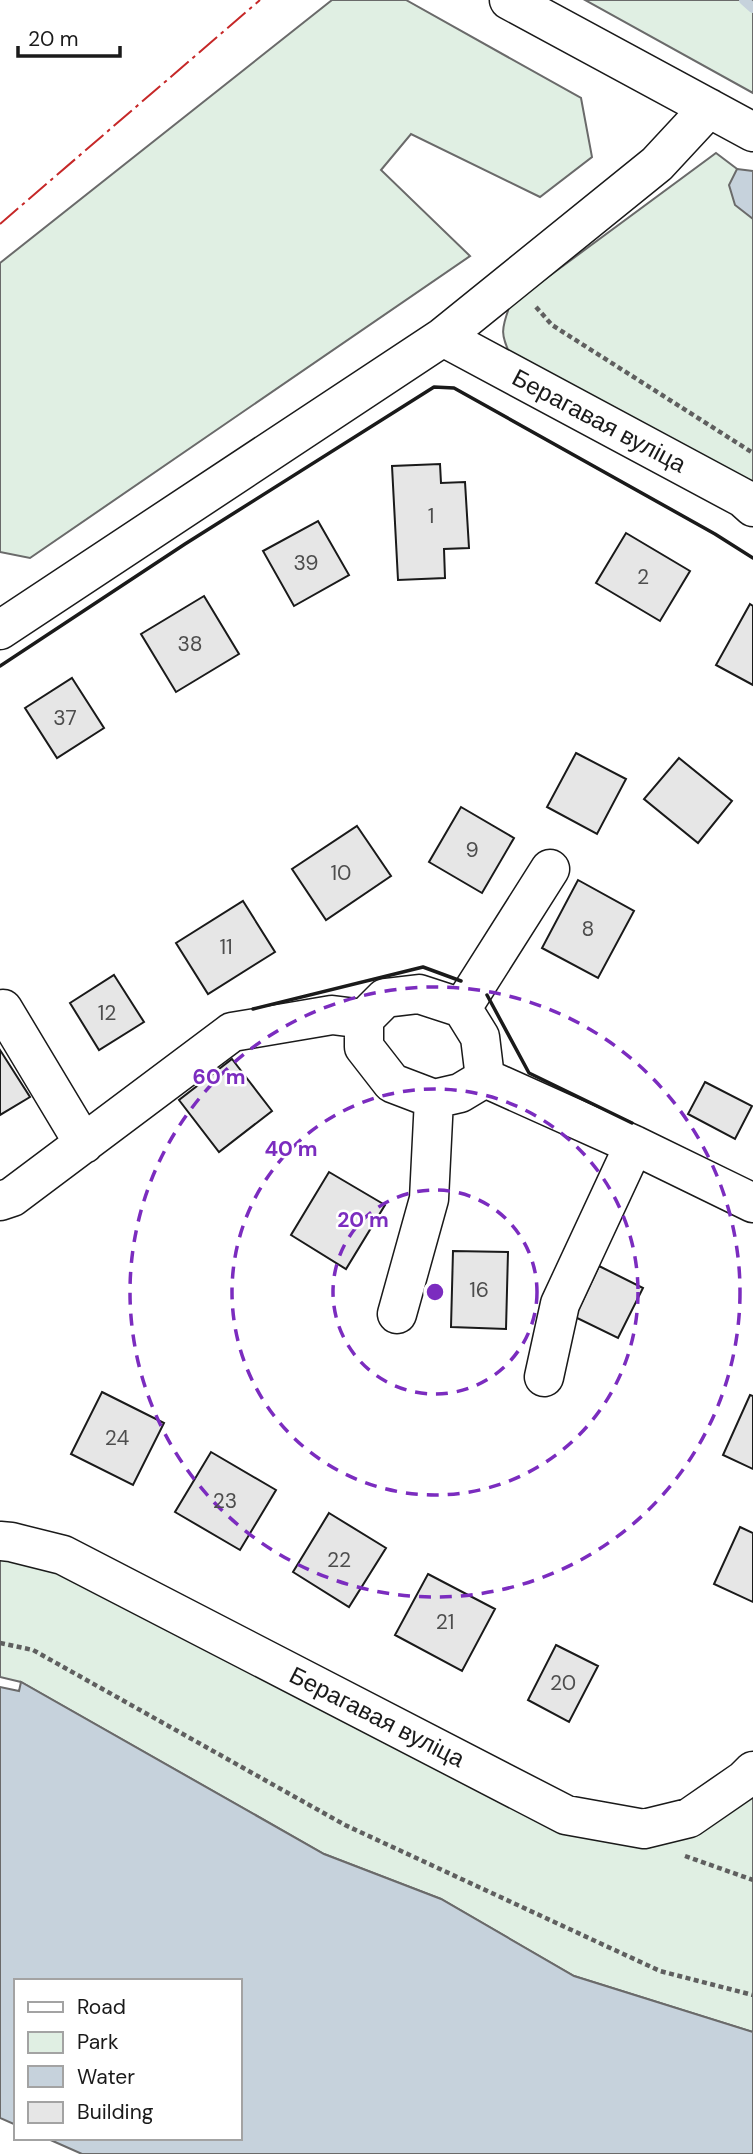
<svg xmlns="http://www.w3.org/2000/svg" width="753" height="2154" viewBox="0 0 753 2154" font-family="'DM Sans',sans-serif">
  <rect width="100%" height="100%" fill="#fff"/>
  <path fill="#e0efe3" stroke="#6a6a6a" stroke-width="2" d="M332,0H406L581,98L592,157L540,197L411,134L381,170L470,256L30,558L0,552V263Z
    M585,0H753V93Z
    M716,153L753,181V486L512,358C500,335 501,329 510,305Z
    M0,1557L58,1571L564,1831L753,1793V2032L574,1976L441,1899L324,1854L21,1682L0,1677Z"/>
  <path fill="#c6d2dc" stroke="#6a6a6a" stroke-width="2" d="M737,169L753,171V219L735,205L729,185Z
    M21,1682L324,1854L441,1899L574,1976L753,2032V2154H82L46,2138H240V1981H16V2125L0,2118V1687L19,1691Z"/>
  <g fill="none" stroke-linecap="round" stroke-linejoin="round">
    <path stroke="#c6d2dc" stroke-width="10" d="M744,0L753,8"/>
  </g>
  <path fill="#e6e6e6" stroke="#1a1a1a" stroke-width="2" d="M440,464L441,483L465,482L469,548L444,549L445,578L398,580L392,466Z
    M318,521L349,575L294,606L263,551Z
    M626,533L690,571L660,621L596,583Z
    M204,596L239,654L176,692L141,634Z
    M750,604L753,606V685L716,665Z
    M72,678L104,728L57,758L25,708Z
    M576,753L626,779L597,834L547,807Z
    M679,758L732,801L698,843L644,799Z
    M461,807L514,838L482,893L429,862Z
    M357,826L391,876L326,920L292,869Z
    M578,880L634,911L598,978L542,948Z
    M243,901L275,952L208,994L176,943Z
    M114,975L144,1022L99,1050L70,1003Z
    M0,1050L30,1097L0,1115Z
    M232,1059L272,1111L219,1152L179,1100Z
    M705,1082L752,1106L735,1139L688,1114Z
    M329,1172L385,1205L346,1269L291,1235Z
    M453,1251L508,1252L506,1329L451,1327Z
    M599,1266L643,1288L618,1338L575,1317Z
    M102,1392L164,1423L133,1485L71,1454Z
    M750,1395L753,1396V1469L723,1455Z
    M211,1452L276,1490L240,1550L175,1512Z
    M329,1513L386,1548L349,1607L293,1572Z
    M740,1527L753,1533V1602L714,1584Z
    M428,1574L495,1609L462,1671L395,1635Z
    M556,1645L598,1666L569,1722L528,1700Z"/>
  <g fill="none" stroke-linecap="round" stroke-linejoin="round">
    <g stroke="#1a1a1a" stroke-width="41">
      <path id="minor" d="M509,0L753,132
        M443,337L743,498L753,507
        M0,630L443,337L657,164L709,108
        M419,994L462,1008L480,1037L485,1078L460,1093L434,1099L392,1083L364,1047V1019L385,998Z
        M462,1008L550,869
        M3,1009L84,1144
        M485,1078L634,1145L753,1203
        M0,1201L12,1197L232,1032L332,1015L364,1019
        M397,1314L429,1199L434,1099
        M544,1377L560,1304L634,1145
        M0,1541L11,1542L63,1555L566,1815L644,1829L689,1818L744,1780L753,1771"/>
    </g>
    <path stroke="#5f5f5f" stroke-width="4.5" stroke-dasharray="5 3.5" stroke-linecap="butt" d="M536,307L552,325L753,453
      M0,1643L33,1650L345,1825L660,1971L753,1995
      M685,1856L753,1880"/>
    <use href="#minor" stroke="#fff" stroke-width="38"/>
    <path stroke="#1a1a1a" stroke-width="3.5" d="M0,666L185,544L434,387L454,388L715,534L753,558
      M487,995L529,1073L632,1123
      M253,1009L423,967L461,981"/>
    <path stroke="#c62828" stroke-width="2" stroke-dasharray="24 5 3.5 5" stroke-linecap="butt" d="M0,224L260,0"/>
  </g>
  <g fill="none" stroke="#7b2cbf" stroke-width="3.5" stroke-dasharray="12 9">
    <circle cx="435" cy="1292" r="102"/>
    <circle cx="435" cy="1292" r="203"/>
    <circle cx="435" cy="1292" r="305"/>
  </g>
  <g text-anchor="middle" stroke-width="5" stroke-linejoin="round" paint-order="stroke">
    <g font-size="21" fill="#4d4d4d">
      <text x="431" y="523">1</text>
      <text x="306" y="570">39</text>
      <text x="643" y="584">2</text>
      <text x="190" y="651">38</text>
      <text x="65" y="725">37</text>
      <text x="472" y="857">9</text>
      <text x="341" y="880">10</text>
      <text x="588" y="936">8</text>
      <text x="226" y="954">11</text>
      <text x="107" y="1020">12</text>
      <text x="479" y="1297">16</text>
      <text x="117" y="1445">24</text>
      <text x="225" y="1508">23</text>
      <text x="339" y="1567">22</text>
      <text x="445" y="1629">21</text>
      <text x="563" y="1690">20</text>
    </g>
    <g font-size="24" fill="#1a1a1a" stroke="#fff">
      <text transform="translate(599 421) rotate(28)" y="8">Берагавая вуліца</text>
      <text transform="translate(377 1717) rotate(27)" y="8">Берагавая вуліца</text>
    </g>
  </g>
  <circle cx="435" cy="1292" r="10" fill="#7b2cbf" stroke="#fff" stroke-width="3.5"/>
  <g font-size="21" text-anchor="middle" font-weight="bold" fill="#7b2cbf" stroke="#fff" stroke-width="5" stroke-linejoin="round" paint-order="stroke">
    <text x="219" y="1084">60 m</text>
    <text x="291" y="1156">40 m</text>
    <text x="363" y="1227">20 m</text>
  </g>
  <rect x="14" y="1979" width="228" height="161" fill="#ffffff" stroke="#a3a3a3" stroke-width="2"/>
  <rect x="28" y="2002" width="35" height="10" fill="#ffffff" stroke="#a3a3a3" stroke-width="2"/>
  <text x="77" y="2014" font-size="21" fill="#1a1a1a">Road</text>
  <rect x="28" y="2032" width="35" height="21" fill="#e0efe3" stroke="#a3a3a3" stroke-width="2"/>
  <text x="77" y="2049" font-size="21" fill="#1a1a1a">Park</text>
  <rect x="28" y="2066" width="35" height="21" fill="#c6d2dc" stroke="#a3a3a3" stroke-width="2"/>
  <text x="77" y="2084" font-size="21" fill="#1a1a1a">Water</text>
  <rect x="28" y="2102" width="35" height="21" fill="#e6e6e6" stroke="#a3a3a3" stroke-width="2"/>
  <text x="77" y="2119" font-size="21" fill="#1a1a1a">Building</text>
  <path d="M18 46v10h102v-10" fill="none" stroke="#1a1a1a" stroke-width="3.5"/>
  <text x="28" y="46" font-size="21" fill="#1a1a1a" stroke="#ffffff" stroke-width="5" paint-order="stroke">20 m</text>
</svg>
